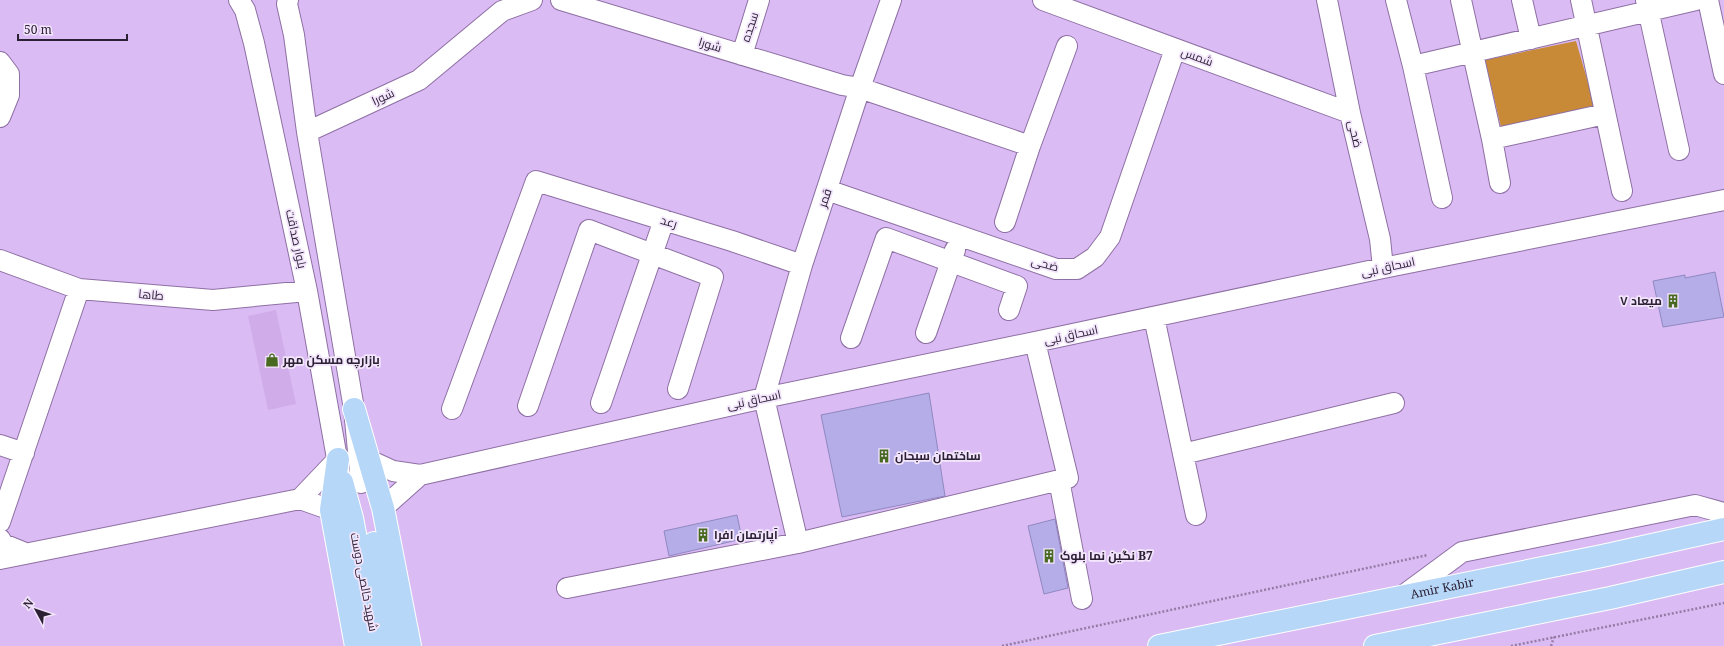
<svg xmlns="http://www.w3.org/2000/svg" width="1724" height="646" viewBox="0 0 1724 646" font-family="'Noto Serif',Cairo,serif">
  <rect width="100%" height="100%" fill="#dbbbf3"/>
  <path fill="#d0ade9" d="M276,310L296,404L268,410L248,316Z"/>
  <path fill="#c88a37" d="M1576,41L1595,107L1501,127L1485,60Z"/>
  <path fill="#b5ade8" stroke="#9088c1" d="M1715,272L1724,317L1663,327L1653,281L1685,275V278Z
    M929,393L945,496L842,517L821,415Z
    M737,515L742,539L669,556L664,531Z
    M1055,519L1068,588L1044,594L1028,526Z"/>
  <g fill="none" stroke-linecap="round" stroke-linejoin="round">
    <g stroke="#8e70a4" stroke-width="22">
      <path id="minor" d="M239,0L245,10L254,43L307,291L340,475
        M288,0L287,4L294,35L307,132L354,409L361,483
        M561,0L842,85L860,88L1030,146
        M1043,0L1350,113
        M1327,0L1350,113L1380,239L1383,268
        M1396,0L1413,66L1442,198
        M1461,0L1492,139L1500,183
        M1522,0L1531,39
        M1581,0L1622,191
        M1646,0L1679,150
        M1708,0L1724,74
        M742,55L759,0
        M0,62L9,74V95L0,117
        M1413,66L1696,0
        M307,132L419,80L502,11L532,0
        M1492,139L1605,114
        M827,190L1056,269H1077L1095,257L1110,237L1175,49
        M1005,222L1030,146L1067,46
        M0,260L79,289L213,300L307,291
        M1154,317L1196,515
        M926,333L955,250
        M851,338L886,238L1017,286L1009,310
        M601,403L664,220
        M528,406L589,230L713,277L678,389
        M452,409L536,181L732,241L802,265
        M0,445L24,453
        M1183,454L1394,403
        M369,460L393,471L420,475L383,508
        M420,475L764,398L1035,342L1383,268L1724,200
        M1059,480L1082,599
        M331,510L300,499L338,459
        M0,522L79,289
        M0,539L3,544L25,553
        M798,543L764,398L802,265L860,88L891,0
        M0,559L300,499
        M567,588L798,543L1068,478L1035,342
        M1401,597L1462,552L1695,505L1724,513"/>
    </g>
    <g stroke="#fff" stroke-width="24">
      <g id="major">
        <path d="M354,409L383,508L410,646"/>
        <path d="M338,459L331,510L356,646"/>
        <path d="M342,482L352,518L377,646"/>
        <path d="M374,543L393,646"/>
        <path id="s1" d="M1159,646L1602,556L1724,529"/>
        <path d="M1375,646L1610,598L1724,572"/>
      </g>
    </g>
    <path stroke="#947ca6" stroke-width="2.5" stroke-dasharray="2 2" stroke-linecap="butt" d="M1002,646L1428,555
      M1511,646L1724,603
      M1551,646L1554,637"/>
    <use href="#minor" stroke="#fff" stroke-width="20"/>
    <use href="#major" stroke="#b6d7f8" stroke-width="22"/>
  </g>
  <defs>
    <g id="building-bare" transform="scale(1.08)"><path d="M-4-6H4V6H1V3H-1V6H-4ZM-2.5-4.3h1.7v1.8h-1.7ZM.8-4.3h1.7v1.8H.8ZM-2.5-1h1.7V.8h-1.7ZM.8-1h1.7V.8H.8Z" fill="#486920" stroke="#f2e5fc" stroke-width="2.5" paint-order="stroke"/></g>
    <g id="shop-bare" transform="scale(1.08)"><path d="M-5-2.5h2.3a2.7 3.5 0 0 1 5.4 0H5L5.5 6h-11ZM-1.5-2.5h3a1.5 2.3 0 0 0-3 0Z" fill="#486920" stroke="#f2e5fc" stroke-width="2.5" paint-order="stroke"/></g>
  </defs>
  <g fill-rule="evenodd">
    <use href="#building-bare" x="1673" y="301"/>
    <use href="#shop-bare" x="272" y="360"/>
    <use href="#building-bare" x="884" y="456"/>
    <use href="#building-bare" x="703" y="535"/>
    <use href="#building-bare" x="1049" y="556"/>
  </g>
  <g text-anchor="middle" stroke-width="3.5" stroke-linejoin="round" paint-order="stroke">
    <g font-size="12" fill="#2c2035" stroke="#f2e5fc">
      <text transform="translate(750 27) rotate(-72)" y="4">سجده</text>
      <text transform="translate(710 45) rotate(17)" y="4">شورا</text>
      <text transform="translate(1197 57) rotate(20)" y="4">شمس</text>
      <text transform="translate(383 97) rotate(-25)" y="4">شورا</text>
      <text transform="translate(1355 134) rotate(77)" y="4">ضحی</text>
      <text transform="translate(825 198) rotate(-72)" y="4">قمر</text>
      <text transform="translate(669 222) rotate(17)" y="4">رعد</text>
      <text transform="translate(296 239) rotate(78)" y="4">بلوار صداقت</text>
      <text transform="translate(1045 264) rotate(15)" y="4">ضحی</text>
      <text transform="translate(1388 267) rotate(-12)" y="4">اسحاق نبی</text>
      <text transform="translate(151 295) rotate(5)" y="4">طاها</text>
      <text transform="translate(1071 335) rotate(-12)" y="4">اسحاق نبی</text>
      <text transform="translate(754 400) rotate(-12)" y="4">اسحاق نبی</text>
      <text transform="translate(364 582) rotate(79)" y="4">شهید خالصی دوست</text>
      <text dy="4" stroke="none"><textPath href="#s1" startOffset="289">Amir Kabir</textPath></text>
    </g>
    <g font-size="12" font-weight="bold" fill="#2c2035" stroke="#f2e5fc" text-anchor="start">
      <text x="1662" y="305" text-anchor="end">میعاد ۷</text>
      <text x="283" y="364">بازارچه مسکن مهر</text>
      <text x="895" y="460">ساختمان سبحان</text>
      <text x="714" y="539">آپارتمان افرا</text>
      <text x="1060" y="560">نگین نما بلوک B7</text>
    </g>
  </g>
  <g transform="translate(36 610) rotate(310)" stroke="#f2e5fc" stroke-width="3" paint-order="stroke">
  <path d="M0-3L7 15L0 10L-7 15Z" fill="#2c2035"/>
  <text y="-6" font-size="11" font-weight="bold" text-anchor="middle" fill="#2c2035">N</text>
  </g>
  <path d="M18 34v6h109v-6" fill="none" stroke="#2c2035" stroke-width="2"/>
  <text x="24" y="34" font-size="12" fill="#2c2035" stroke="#f2e5fc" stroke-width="3" paint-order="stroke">50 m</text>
</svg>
